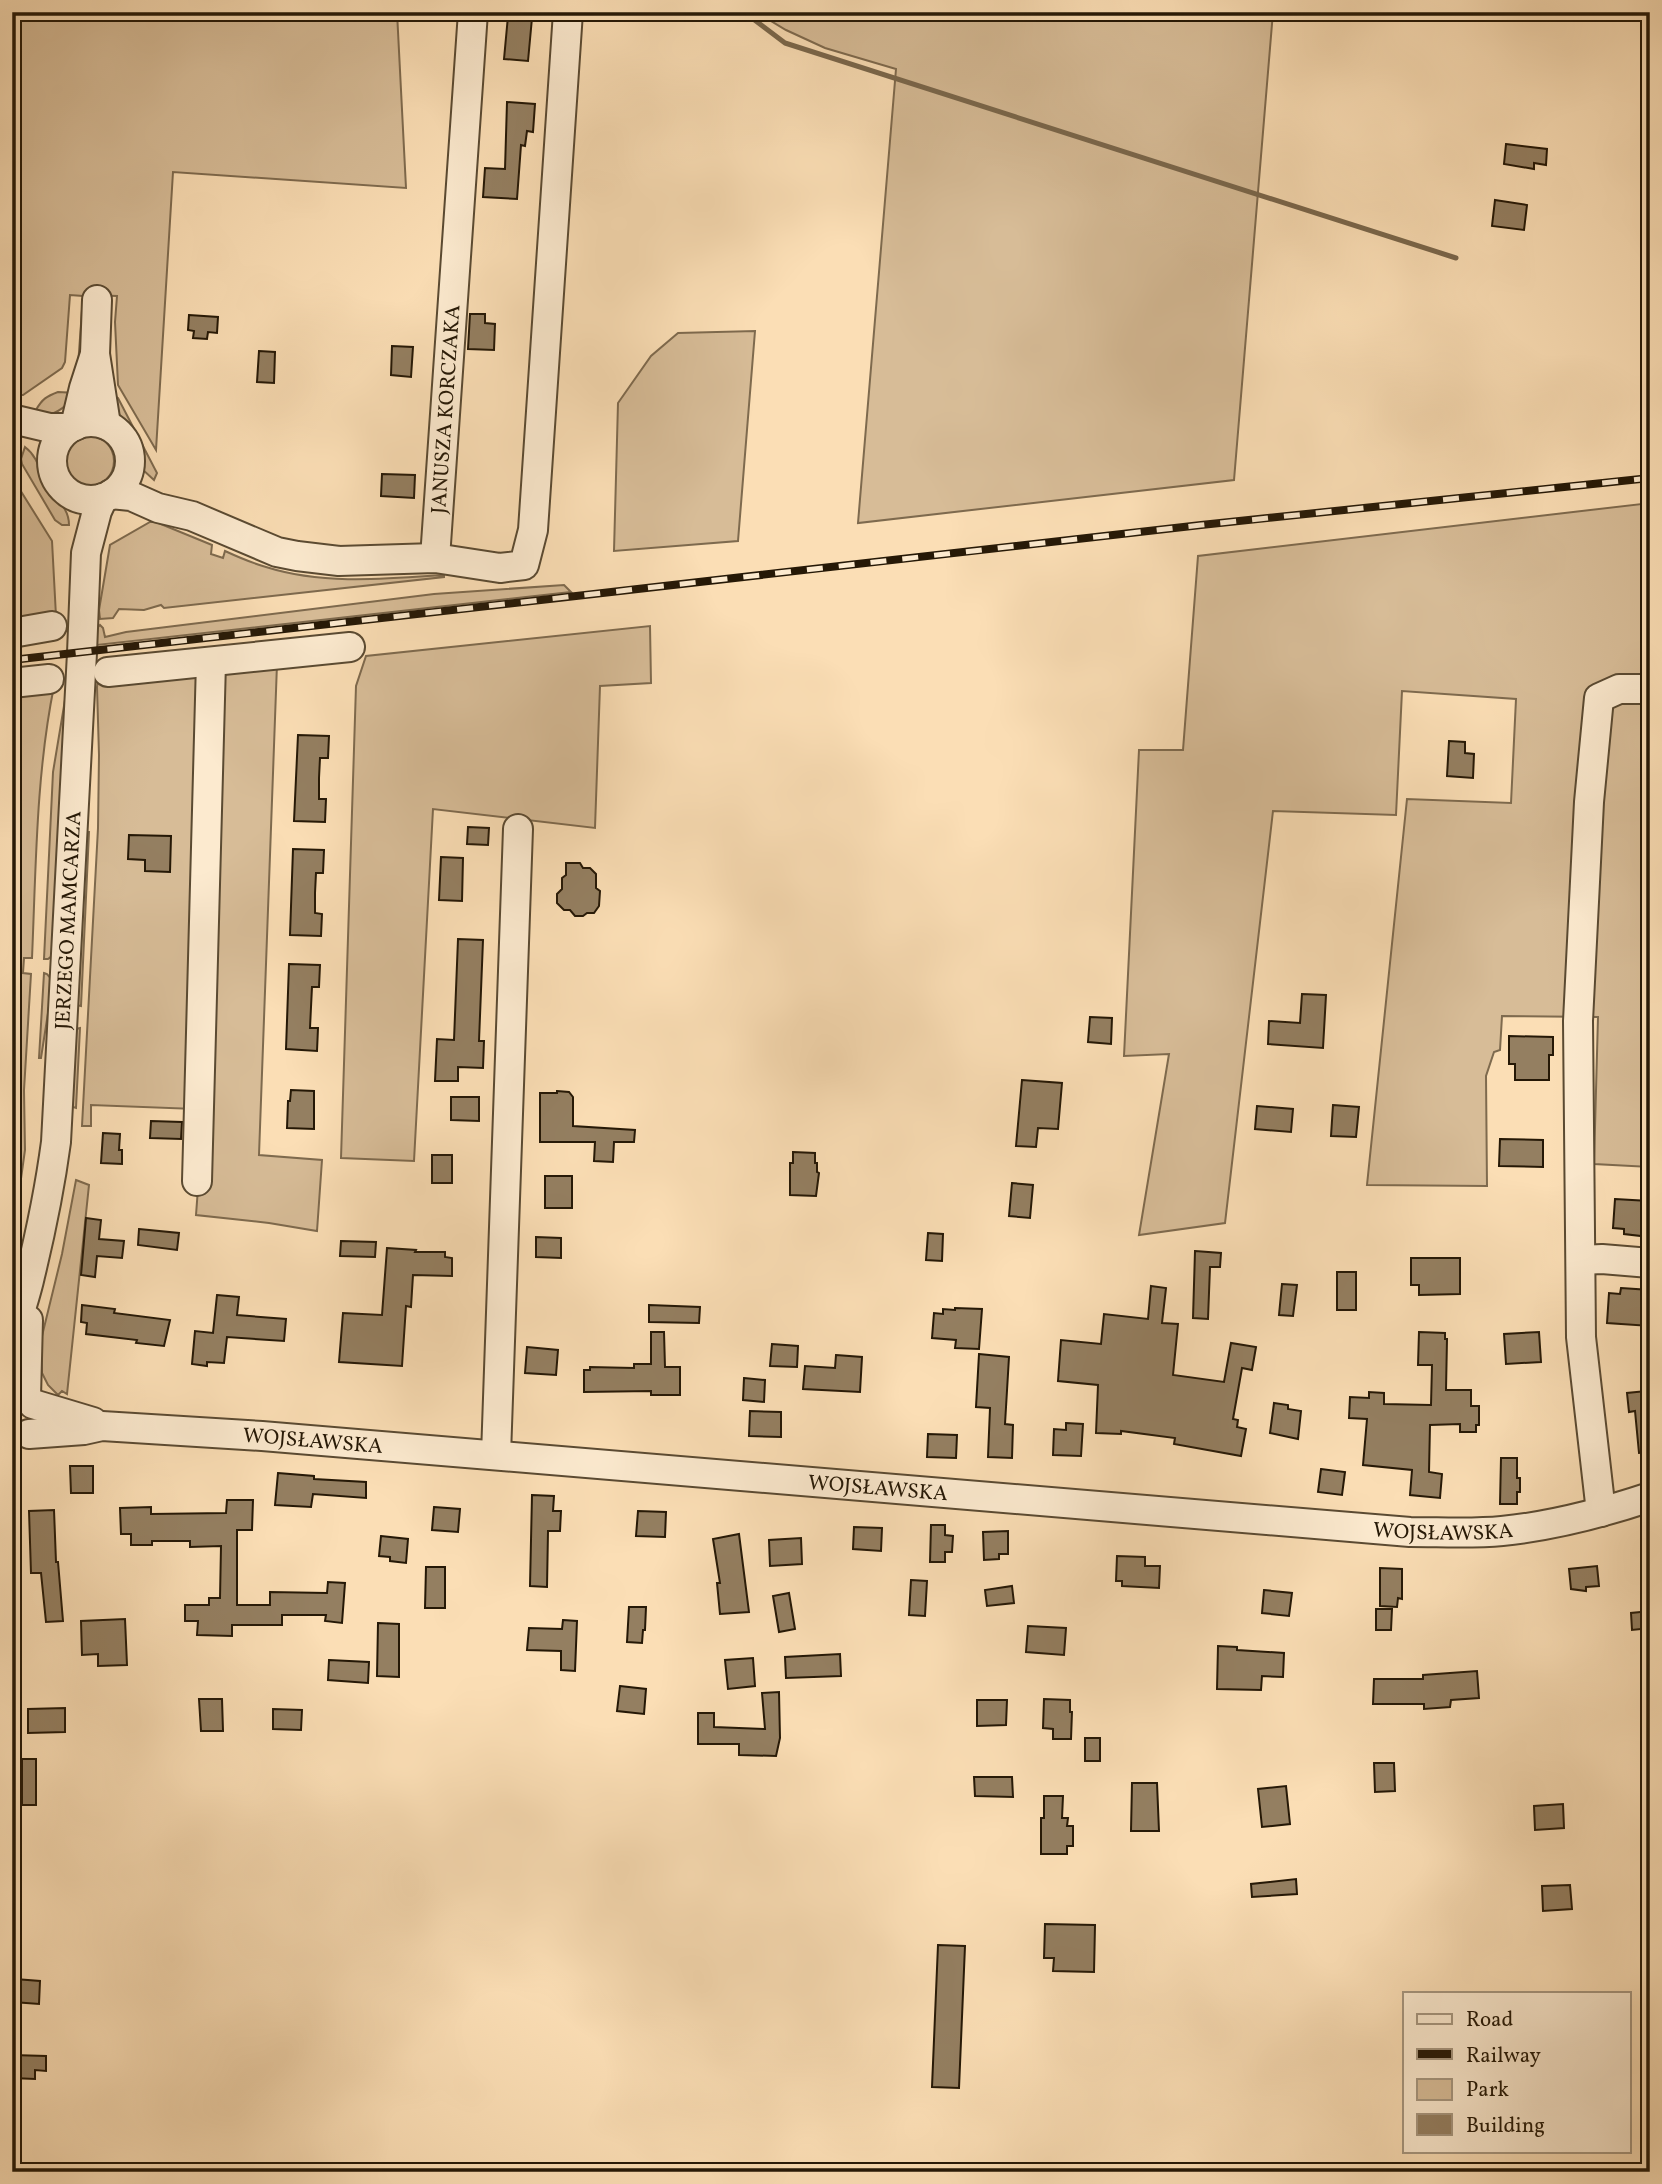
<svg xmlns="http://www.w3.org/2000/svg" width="1662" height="2184" viewBox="0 0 1662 2184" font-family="Vollkorn,serif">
  <rect width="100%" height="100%" fill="#fbdeb5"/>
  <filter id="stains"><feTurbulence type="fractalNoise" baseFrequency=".00286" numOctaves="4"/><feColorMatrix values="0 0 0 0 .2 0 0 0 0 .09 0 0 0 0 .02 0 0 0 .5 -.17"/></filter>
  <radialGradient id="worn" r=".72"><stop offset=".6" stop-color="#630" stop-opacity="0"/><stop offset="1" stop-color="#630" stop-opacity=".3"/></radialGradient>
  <path fill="#d7bc97" stroke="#7e6a4e" stroke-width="2" d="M12,12H397L406,188L173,172L156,450L118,385L115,322L117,296L87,295L82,361L77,380L83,296L70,295L65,362L62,368L23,395H12Z
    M756,12H1273L1234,480L858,523L896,69L825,48L786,30Z
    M755,331L738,541L614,551L618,403L651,356L678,333Z
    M58,392L76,393C67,406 59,413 42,417L36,410C42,399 47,396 58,392Z
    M114,396L118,398L157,473L154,480L142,469L131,439L116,420Z
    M62 461a26 26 0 1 1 52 0a26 26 0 1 1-52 0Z
    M25,447C37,456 39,468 44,481C52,498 69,505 69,525H62L55,520L22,464L21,459Z
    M12,477L52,541L56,616L12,623Z
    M1650,503V1167L1594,1164L1598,1017L1502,1016L1500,1050L1494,1052L1486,1076L1487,1186L1367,1185L1407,799L1511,803L1516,699L1402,691L1396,815L1273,811L1225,1223L1139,1235L1169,1054L1124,1056L1139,750H1183L1198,556Z
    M150,522H156L212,545L211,554L223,558L225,551C238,557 252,563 266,567C323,585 385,579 444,575V577L164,608L161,605L144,610L119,609L113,618L100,619L99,610L110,545Z
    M564,585L571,592L97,645L96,629L100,625L103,628L105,637L126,632L434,594Z
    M650,626L651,683L600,686L595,828L433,809L414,1161L341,1158L356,686L366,656Z
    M277,664L259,1155L322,1160L317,1231L269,1223L196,1215L203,1121L216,707L225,671Z
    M208,671L195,1109L91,1105V1126H82L98,828L99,755L97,687L98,680Z
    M54,686C36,775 36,867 32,958H24L23,973L31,974L24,1090L25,1150L19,1193L12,1220V689Z
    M67,688L53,955L48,959H44L53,772Z
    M85,832H89L81,1006L76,1005Z
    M44,973L47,974L53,981L41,1058H39Z
    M80,1028L76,1108L67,1105L75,1029Z
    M76,1180L89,1185L67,1394L62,1391L58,1395L48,1385L42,1373L41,1340L62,1254Z"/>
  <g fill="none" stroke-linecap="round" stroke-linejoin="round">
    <path stroke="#7a674c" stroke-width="5" d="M744,12L785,43L1456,258"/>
  </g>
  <path fill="#947f61" stroke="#251806" stroke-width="2" d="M508,16L532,18L528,61L504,59Z
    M507,102L535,104L533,132L527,131L525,146L521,145L517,199L483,197L485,168L505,169Z
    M1506,144L1547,149L1546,165L1534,163V169L1504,164Z
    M1495,200L1527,205L1524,230L1492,226Z
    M470,314H485V323L495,324L494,350L468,349Z
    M189,315L218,317L217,333L208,332L207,339L193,338L194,331L188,330Z
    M392,346L413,347L411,377L391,375Z
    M259,351L275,352L274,383L257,382Z
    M382,474L415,475L414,498L381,496Z
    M298,735L329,736L328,758H320L319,778V799H326L325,822L294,821Z
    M1449,741L1465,742V753L1474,754L1473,778L1447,776Z
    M468,827L489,828L488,845L467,844Z
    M129,835L171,836L170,872L145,871V860L128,859Z
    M293,849L324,850L323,873H316L315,893V913L322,914L321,936L290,935Z
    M441,857L463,858L462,901L439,900Z
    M566,863H580L583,868H590L596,874V888L600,891L599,906L594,913H587L583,916H575L570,910H564L557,903V894L562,889V878L566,875Z
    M458,939L483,940L479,1041H484L483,1068L458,1067V1081H435L437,1039L454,1040Z
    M289,964L320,965L319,987H312L311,1007L310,1028H318L317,1051L286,1049Z
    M1302,994L1326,995L1323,1048L1268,1044L1269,1021L1300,1023Z
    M1090,1017L1112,1018L1111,1044L1088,1042Z
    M1509,1036L1553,1037V1055H1549V1080H1515V1064H1509Z
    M1022,1080L1062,1083L1058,1129L1038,1128L1036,1147L1016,1146Z
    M291,1090L314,1091V1129L287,1128L288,1101H290Z
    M557,1091L569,1092L573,1097V1126L635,1130L634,1142H614L613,1162L594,1161L595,1142H540V1093H557Z
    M451,1097H479V1121L451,1120Z
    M1333,1105L1359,1107L1356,1137L1331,1136Z
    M1257,1106L1293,1109L1291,1132L1255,1129Z
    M151,1121L182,1122L181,1139L150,1138Z
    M103,1133L120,1134L119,1150H122V1164L101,1163Z
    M1500,1139L1543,1140V1167L1499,1166Z
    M793,1152L815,1153V1163H817V1172L819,1173L816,1196L790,1195V1163H793Z
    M432,1155H452V1183H432Z
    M545,1176H572V1208H545Z
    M1012,1183L1033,1185L1030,1218L1009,1216Z
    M1615,1199L1649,1201L1650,1237L1624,1234V1229L1613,1228Z
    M86,1218L101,1220L99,1239L124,1241L122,1258L97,1256L95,1277L81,1275Z
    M139,1229L179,1233L177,1250L138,1245Z
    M928,1233L943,1234L942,1261L926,1260Z
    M536,1237L561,1238V1258L536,1257Z
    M341,1241L376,1242L375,1257L340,1256Z
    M387,1248L416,1250L415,1252H445V1257L452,1258V1276L413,1275L411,1307L406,1306L402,1366L339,1362L343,1313L382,1315Z
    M1195,1251L1221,1253L1220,1267H1210L1208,1319L1193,1318Z
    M1411,1258H1460V1294L1419,1295V1285H1411Z
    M1337,1272H1356V1310H1337Z
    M1282,1284L1297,1285L1293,1316L1279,1315Z
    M1151,1286L1166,1288L1162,1323L1178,1324L1173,1375L1224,1382L1231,1343L1256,1347L1252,1370L1242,1368L1233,1419L1238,1420L1237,1427L1246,1429L1241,1456L1174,1444L1175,1438L1121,1431V1434L1096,1433L1098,1385L1058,1381L1061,1340L1101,1344L1104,1314L1148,1319Z
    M1621,1288L1650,1290V1326L1607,1323L1609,1293L1620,1294Z
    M217,1295L239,1297L237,1315L286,1319L284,1341L227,1337L224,1363L207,1362V1366L192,1364L195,1331L213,1333Z
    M82,1305L115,1309L114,1313L170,1320L164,1346L136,1343L137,1340L86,1334L87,1323L81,1322Z
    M649,1305L700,1307L699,1323L649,1322Z
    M955,1308L982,1309L979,1349L955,1348L956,1340L932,1338L934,1313L943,1314V1309L955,1310Z
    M651,1332H664L665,1367H680V1395H651V1391L584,1392V1370H590V1367L634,1368V1364H651Z
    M1419,1332L1445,1333V1339H1447L1446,1390H1471V1406H1479V1425H1476V1432H1460V1424L1430,1425L1429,1472L1442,1474L1440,1498L1410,1495L1412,1470L1363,1465L1367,1419L1349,1418L1350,1397L1369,1398V1392L1384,1393V1404L1431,1405L1432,1365H1418Z
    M1539,1332L1541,1362L1506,1364L1504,1334Z
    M772,1344L798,1346L797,1367L770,1366Z
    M527,1347L558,1350L556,1375L525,1373Z
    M979,1354L1009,1357L1005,1424L1013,1425L1012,1458L988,1457L990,1408L976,1407Z
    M836,1355L862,1357L860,1392L803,1389L805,1366L835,1368Z
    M744,1378L765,1380L764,1402L743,1400Z
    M1646,1391L1647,1401H1650V1452L1639,1453L1635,1411L1629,1412L1627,1393Z
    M1274,1403L1288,1405V1409L1301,1411L1298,1439L1270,1433Z
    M750,1411L781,1412V1437L749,1436Z
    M1066,1423L1083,1424L1081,1456L1053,1455L1054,1429L1066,1430Z
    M928,1434L957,1435L956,1458L927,1457Z
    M1501,1458H1517V1478H1520V1492H1517V1504H1500Z
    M70,1466H93V1493H71Z
    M1321,1469L1345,1472L1342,1495L1318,1492Z
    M278,1473L314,1476V1479L366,1482V1498L313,1494L311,1507L275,1505Z
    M532,1495L554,1496L553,1511H561L560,1531H548L547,1587L530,1586Z
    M227,1500H253L252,1530H237V1605H270V1592L327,1593L328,1582L345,1583L342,1623L325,1621L326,1615H282V1625H232V1636L197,1635L198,1621H185V1605H209V1598H220L221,1546L190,1547V1541H152V1545H131V1534H121L120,1508L151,1507V1514L226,1513Z
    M434,1507L460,1509L458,1532L432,1530Z
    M54,1510L56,1562H58L63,1621L46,1622L41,1573H31L29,1511Z
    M638,1511L666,1512L665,1537L636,1536Z
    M931,1525H945V1535L953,1536L952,1552H945V1562H930Z
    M854,1527L882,1528L881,1551L853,1549Z
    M1008,1531V1554H999V1559L984,1560L983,1532Z
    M739,1534L749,1612L720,1614L717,1583H720L713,1539Z
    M381,1536L408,1539L406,1563L390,1561V1557L379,1556Z
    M801,1538L802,1564L770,1566L769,1540Z
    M1117,1556L1145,1557V1566H1160L1159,1588L1122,1586V1581H1116Z
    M1597,1566L1599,1586L1586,1587V1591L1571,1589L1569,1569Z
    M426,1567H445V1608H425Z
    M1380,1568L1402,1569V1599L1398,1598L1397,1607L1380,1606Z
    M911,1580L927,1581L925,1616L909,1615Z
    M1012,1586L1014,1603L987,1606L985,1590Z
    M1264,1590L1292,1593L1289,1616L1262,1613Z
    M789,1593L795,1629L779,1632L773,1596Z
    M629,1607H646L645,1630H643L642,1643L627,1642Z
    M1376,1609H1392L1391,1630H1376Z
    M1650,1611V1628L1632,1630L1631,1613Z
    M125,1619L127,1665L98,1666V1654L82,1655L81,1621Z
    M563,1620L577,1621L575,1671L561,1670V1651L527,1650L529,1628L562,1629Z
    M378,1623L399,1624V1677L377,1676Z
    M1028,1626L1066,1628L1064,1655L1026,1652Z
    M1218,1646L1237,1647V1650L1284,1653L1283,1677L1262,1676L1261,1690L1217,1689Z
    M840,1654L841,1676L786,1678L785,1657Z
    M753,1658L755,1686L728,1689L725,1660Z
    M329,1660L369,1662L368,1683L328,1680Z
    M1477,1671L1479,1698L1451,1700L1450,1707L1424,1709V1704H1373L1374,1679H1423V1675Z
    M620,1686L646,1689L644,1714L617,1711Z
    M779,1692L780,1738L776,1756L739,1755V1744H698V1713H714V1727L765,1729L762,1693Z
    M199,1699H222L223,1731H201Z
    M1044,1699L1070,1700V1712H1072L1071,1739H1053V1729L1043,1728Z
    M977,1700H1007L1006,1725L977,1726Z
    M65,1708V1732L28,1733V1709Z
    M273,1709L302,1710L301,1730L273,1729Z
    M1085,1738H1100V1761H1085Z
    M22,1759H36V1805H22Z
    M1374,1763H1394L1395,1791L1375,1792Z
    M974,1777H1012L1013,1797L975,1796Z
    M1132,1783H1157L1159,1831H1131Z
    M1286,1786L1290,1824L1262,1827L1258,1789Z
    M1044,1796H1063L1062,1818H1068L1067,1826H1073V1846H1067V1854H1041V1818H1044Z
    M1563,1804L1564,1828L1535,1830L1534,1806Z
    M1296,1879L1297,1894L1252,1897L1251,1884Z
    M1570,1885L1572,1909L1543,1911L1542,1886Z
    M1045,1924L1095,1925L1094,1972L1053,1971L1054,1958H1044Z
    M938,1945L965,1946L959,2088L932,2087Z
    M15,1979L40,1981L39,2004L13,2002Z
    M12,2055L46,2056V2071L35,2070V2079L12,2078Z"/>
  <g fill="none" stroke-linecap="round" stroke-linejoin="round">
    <g stroke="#5a4a32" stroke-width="32">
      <g id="minor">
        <path d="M95,354L97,300"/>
        <path d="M12,419L50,428H70"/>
        <circle cx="91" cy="461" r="39"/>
        <path d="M75,426L84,388L95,354L106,425"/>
        <path d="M111,494L131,496L158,508L192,516L277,552L297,556L339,561L435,558L500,568L524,565L533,530L568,12"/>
        <path id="s1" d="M435,558L473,12"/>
        <path d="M12,633L52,626"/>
        <path d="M108,672L350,647"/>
        <path d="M12,683L49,679"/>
        <path d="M197,1181L211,662"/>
        <path d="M1581,1260L1602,1259L1650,1263"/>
        <path id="s2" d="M12,1344C16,1321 25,1299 30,1276C41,1231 50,1187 56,1142L82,653L86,553L97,511L103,498"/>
        <path d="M26,1397L28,1320"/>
        <path d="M33,1404L93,1422"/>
        <path id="s3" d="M29,1434L84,1430L102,1426L262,1436L1410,1532C1441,1532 1472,1534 1502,1531C1553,1526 1602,1513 1650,1497"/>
        <path d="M496,1455L518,829"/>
        <path d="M1601,1512L1581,1337L1578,1021L1589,802L1599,698L1619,689H1650"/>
      </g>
    </g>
    <use href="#minor" stroke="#fceacf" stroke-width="28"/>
    <g stroke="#251806" stroke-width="8">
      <path id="rail" d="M12,660L1201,525L1650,478"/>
    </g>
    <use href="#rail" stroke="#fceacf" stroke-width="5" stroke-dasharray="16" stroke-linecap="butt"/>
  </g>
  <g text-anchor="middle" stroke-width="5" stroke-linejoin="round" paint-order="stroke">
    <g font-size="21" fill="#251806" stroke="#fceacf">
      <text dy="7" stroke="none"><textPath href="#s1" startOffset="149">JANUSZA KORCZAKA</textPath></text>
      <text dy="7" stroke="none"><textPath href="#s2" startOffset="429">JERZEGO MAMCARZA</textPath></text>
      <text dy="7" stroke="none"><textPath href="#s3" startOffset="285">WOJSŁAWSKA</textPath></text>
      <text dy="7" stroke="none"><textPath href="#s3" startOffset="852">WOJSŁAWSKA</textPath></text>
      <text dy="7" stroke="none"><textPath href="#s3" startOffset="1419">WOJSŁAWSKA</textPath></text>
    </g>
  </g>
  <rect width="1662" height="2184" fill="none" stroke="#fbdeb5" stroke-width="42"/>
  <rect x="14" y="14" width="1634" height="2156" fill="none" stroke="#251806" stroke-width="3.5"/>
  <rect x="21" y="21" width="1620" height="2142" fill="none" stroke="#251806" stroke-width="2"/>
  <rect x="1403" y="1992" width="228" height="161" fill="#fceacf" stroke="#a6967f" stroke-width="2"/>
  <rect x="1417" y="2014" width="35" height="10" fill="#fceacf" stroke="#a6967f" stroke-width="2"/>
  <text x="1466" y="2026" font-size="21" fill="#251806">Road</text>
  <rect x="1417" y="2049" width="35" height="10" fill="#251806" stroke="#a6967f" stroke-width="2"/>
  <text x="1466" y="2062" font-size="21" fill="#251806">Railway</text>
  <rect x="1417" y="2079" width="35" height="21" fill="#d7bc97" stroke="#a6967f" stroke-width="2"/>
  <text x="1466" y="2096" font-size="21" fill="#251806">Park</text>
  <rect x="1417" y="2114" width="35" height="21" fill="#947f61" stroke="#a6967f" stroke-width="2"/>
  <text x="1466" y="2132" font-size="21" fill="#251806">Building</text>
  <rect width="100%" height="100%" filter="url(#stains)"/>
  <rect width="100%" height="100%" fill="url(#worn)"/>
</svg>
